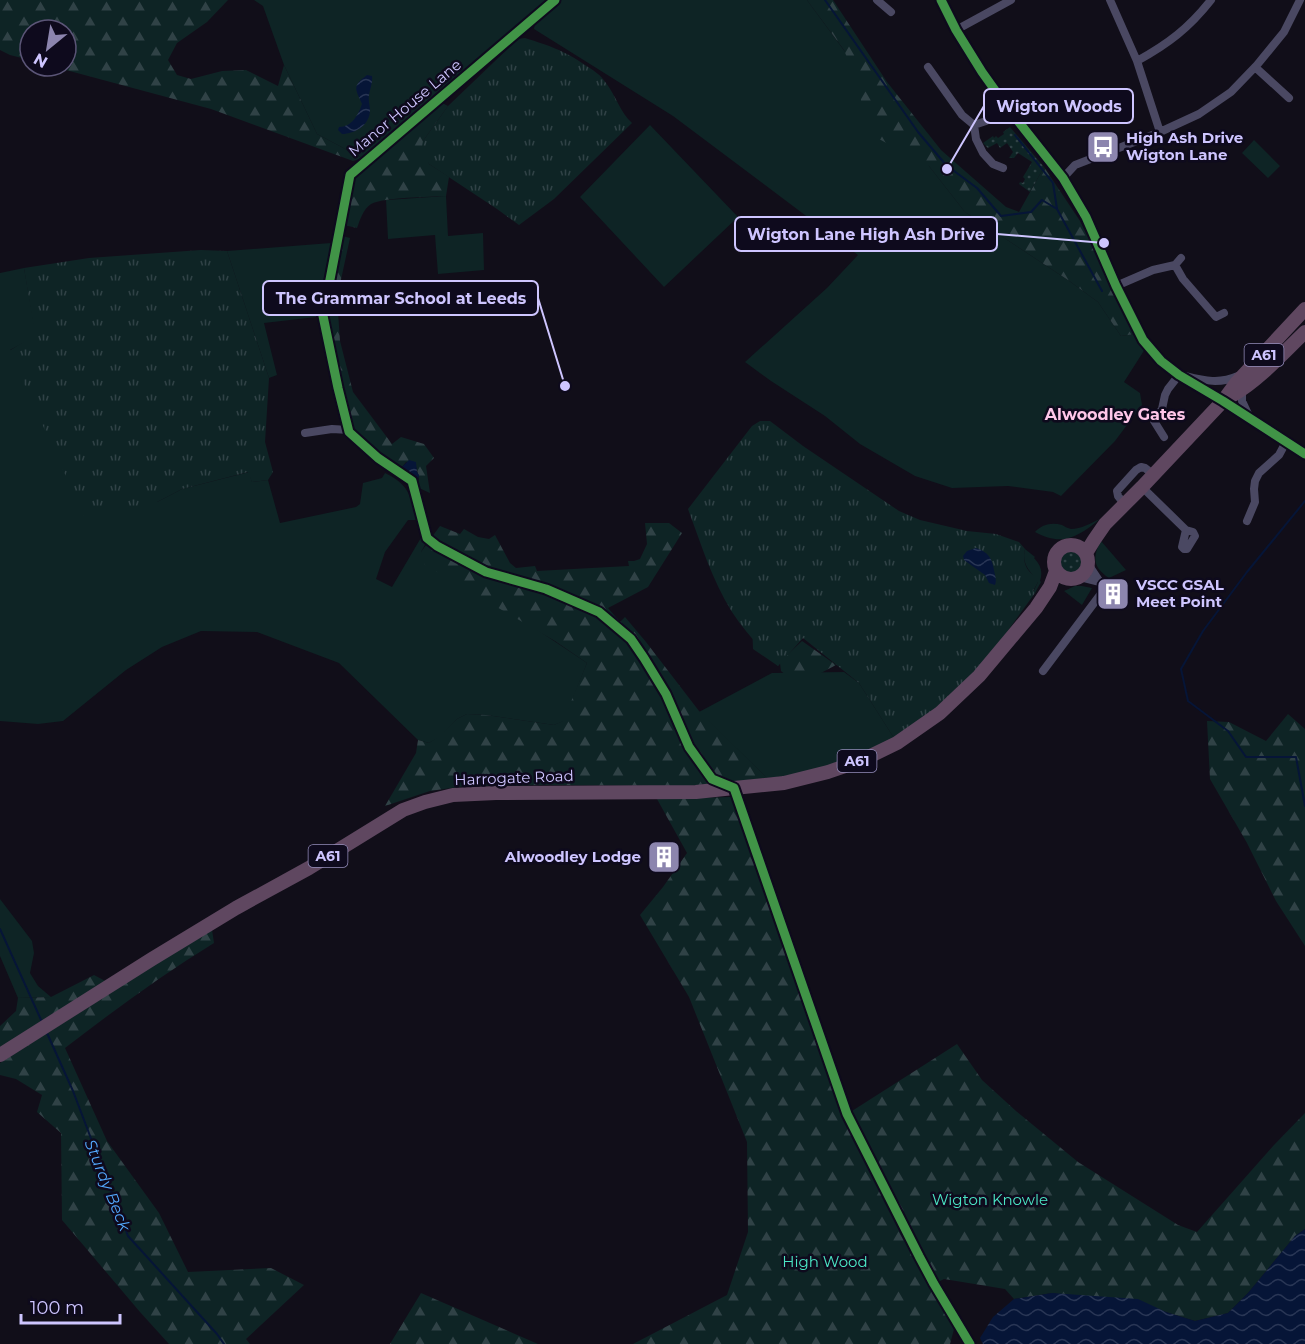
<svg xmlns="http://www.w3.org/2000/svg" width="1305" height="1344" viewBox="0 0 1305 1344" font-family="Montserrat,sans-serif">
  <defs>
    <pattern id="forest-firs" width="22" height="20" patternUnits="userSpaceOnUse" patternTransform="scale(1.5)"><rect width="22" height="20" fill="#0e2425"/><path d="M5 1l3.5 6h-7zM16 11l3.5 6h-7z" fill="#304246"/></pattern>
    <pattern id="park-tufts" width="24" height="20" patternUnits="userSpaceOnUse" patternTransform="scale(1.5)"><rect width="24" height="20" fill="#0e2425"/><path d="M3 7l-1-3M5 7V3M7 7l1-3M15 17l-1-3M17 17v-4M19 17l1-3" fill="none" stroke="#304246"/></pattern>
    <pattern id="garden-dots" width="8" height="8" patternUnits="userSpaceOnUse" patternTransform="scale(1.5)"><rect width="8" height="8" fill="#0e2425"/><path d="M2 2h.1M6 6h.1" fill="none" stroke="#304246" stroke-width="1.8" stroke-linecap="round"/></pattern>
    <pattern id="water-waves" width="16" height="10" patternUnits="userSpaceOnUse" patternTransform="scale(1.5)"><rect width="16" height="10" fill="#061537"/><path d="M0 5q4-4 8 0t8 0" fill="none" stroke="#293655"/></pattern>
  </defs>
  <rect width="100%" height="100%" fill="#110e19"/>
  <path fill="#0e2425" d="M254,0H807L929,166L965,212L1068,280L1098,302L1121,336L1135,334L1145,349L1124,382L1140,393L1142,405L1115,441L1061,496L1053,492L1008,486L952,488L915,476L860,444L825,416L771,381L745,362L827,288L858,255L673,116L534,29L537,11L362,158L317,134L284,65L263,6Z
    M650,125L738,217L664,287L580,197Z
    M1254,140L1280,166L1268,178L1242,153Z
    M446,196L448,236L483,233L484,270L438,274L435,235L388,239L386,200Z
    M331,243L316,317L264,323L277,375L269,378L227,251Z
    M24,268L36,336L10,350L157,502L182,489L249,472L252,482L268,480L280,523L356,507L360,504L363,483L382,478L385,473C411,486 409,495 417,520H408L385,552L376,579L392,587L422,536L426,543L421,552L587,663L564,721L554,725L486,715L467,714L457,719L440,737L429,743L418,740L339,663L257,632L201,631L162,647L126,670L63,721L38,724L0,721V273Z
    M1100,519C1078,537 1062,547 1035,532C1042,524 1052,522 1062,525C1065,527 1068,528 1071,529C1081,529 1091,523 1100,519Z
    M1101,541L1126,570L1109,578C1093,568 1092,557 1101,541Z
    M1025,549L1035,557L1034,558C1041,565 1043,572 1040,581L1041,582L1035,593L1033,592L1038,582C1030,571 1021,564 1025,549Z
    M1075,586H1082L1092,588L1082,605L1064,591Z
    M844,672L859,683L894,738C851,759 815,774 767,778L699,712L772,673Z
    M0,899L32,941L34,953L30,973L38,986L51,997L18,998L0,956Z"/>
  <path fill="url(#forest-firs)" d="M0,0H228L207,22L177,43L168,60L177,75L191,79L222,71L246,70L278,86L284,65L317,134L362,158L353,161L211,109L51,66H66V30H30V60L10,55L0,50Z
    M807,0H833L887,82L941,150L1006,207L1019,212L1044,167L1080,221L1135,334L1121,336L1098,302L1068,280L965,212L929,166L879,139L867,114L862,112L860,90L844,50Z
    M442,103L448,106L423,141L429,164L449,177L446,196C429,197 384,197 371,204C363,209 360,220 357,228L344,225L354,177Z
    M342,236L350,238L337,298L340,341L353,392L392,444L401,437L424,444L434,458L426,466L430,493L417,487L419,478L415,462H406L402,467L379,455L352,429L327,317Z
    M645,523H669L682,533L648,587L608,608L620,622L625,617L646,642L699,711L767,778L689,786L545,785L465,786L430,791L385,806L416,753L418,740L429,743L440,736L457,719L467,714L486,715L554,725L563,721L587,663L555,641L425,565L421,552L440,526L460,534L464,529L478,537L489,539L495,535L510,563L516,568L535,566L537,571L629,566L628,561H634L640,559L647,544Z
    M752,620L801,637L782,660L802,641L836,665L819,674L786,675L781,671L780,663L778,666L753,649Z
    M1288,714L1305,729V946L1276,901L1247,843L1210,779L1207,721L1229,722L1266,741Z
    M731,797L850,1132L954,1329L950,1344H633L727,1295L748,1232L747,1142L689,997L640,915L663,887L687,853L657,799Z
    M212,930L214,943C162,975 113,1011 65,1048L107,1141L159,1213L188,1272L271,1268L304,1285L246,1339L250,1344H169L140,1312L62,1220L61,1133L37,1112L42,1095L16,1079L0,1075V1063L165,958Z
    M94,975L107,982L0,1049V1026L16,1011L18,998L51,997Z
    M957,1044L982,1080L1016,1111L1078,1162L1178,1225L1197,1232L1274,1145L1305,1113V1229L1295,1236L1248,1293L1228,1313L1195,1321L1166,1312L1052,1293L1014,1299L1005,1289L944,1279L938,1282L922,1253L852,1111Z
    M421,1293L538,1344H390Z"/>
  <path fill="url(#park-tufts)" d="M525,38C550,46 563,50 585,65C593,70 601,75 606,83C616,96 620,112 632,123L554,199L519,225L497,209L429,164L421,149L423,141L448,106L518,39Z
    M201,250L227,251L269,378L265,442L273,472L268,480L252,482L248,472L182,489L157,502L84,516L9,351L35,335L24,268L89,258Z
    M760,421H770L803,446L899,511L920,520L967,531L996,534L1019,542L1025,549C1022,562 1026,572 1038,578V582L1033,591L1035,593L986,661L934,711L894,738L859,683L803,638L778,666C761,649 745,632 732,612C712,580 701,544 688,509L752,426Z"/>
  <path fill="url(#garden-dots)" d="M1010,127L1044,167L1030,192L1019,184L1020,182L1023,183L1025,179L1023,177L1032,162L1018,153L1014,158H1009L1013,152L1007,143L1000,148L997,143L988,148L983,143L993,136L994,138L996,136L998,138L1004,134L1003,132Z
    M1060 562a11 11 0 1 1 22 0a11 11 0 1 1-22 0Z"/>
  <path fill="url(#water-waves)" d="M367,75L372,76C373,83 370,88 369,95C368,101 370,105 370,110C370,125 355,134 342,134L338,130L339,127C352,127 358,115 362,104C356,89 351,87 367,75Z
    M409,460L416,462L417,472L419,475L418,480L402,467Z
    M976,548C988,552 992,558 994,570C995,576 997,580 995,585L989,583L985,575L964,560L963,556L967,551Z
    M1305,1229V1344H983L980,1338L993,1317L1014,1299L1052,1293L1138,1299L1166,1312L1195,1321L1228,1313L1248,1293L1295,1236Z"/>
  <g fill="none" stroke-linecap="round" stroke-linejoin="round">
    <path stroke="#061537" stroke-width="2" d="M825,0L918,132L946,165L977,188L1001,216L1031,212L1042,200L1057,209L1102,291
      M1015,135L1053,183L1057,209
      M1305,501L1247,572L1203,631L1181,669L1188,701L1228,731L1246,757H1296L1305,806
      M0,929L42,1022
      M47,1033L73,1091L128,1236L217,1334L224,1344"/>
    <path stroke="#4a4862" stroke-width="8" d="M877,0L891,12
      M941,0L956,30L982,72L1007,107L1063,178L1086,217L1116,286L1143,340L1161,361L1179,375L1223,401L1305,454
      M1110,0L1137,61L1160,132
      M956,30L1011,0
      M1137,61C1168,44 1189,28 1211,0
      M928,67L962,115L974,125L976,139L983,153L993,164L1003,168
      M1255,67L1289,98
      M974,125L986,121L1007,107
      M1063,178L1075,165L1160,132L1199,114L1231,92L1257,65L1284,32L1300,0
      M1175,265L1183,279L1216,317L1224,313
      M1116,286L1153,270L1175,265L1181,258
      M1186,376C1205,381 1220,384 1238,376
      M1242,389V401L1249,416
      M305,433L332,429L349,430
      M1164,437L1154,421L1162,409L1165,395L1168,389L1179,375
      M1142,487L1186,530L1182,547L1184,549H1187L1195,536L1193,532L1186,530
      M1125,505L1118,496L1117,491L1136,470L1141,467L1145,468L1154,475
      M1247,521L1255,502L1254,489L1255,481L1259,473L1279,455L1286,442
      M437,546L427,538L412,481L378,458L349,432L338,388L323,316L350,175L555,0
      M1088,564L1100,582L1114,594
      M1080,577L1100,582
      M1043,671L1106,587"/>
    <path stroke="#5f4760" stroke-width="14" d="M1233,395C1260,379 1282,354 1305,332
      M1054 562a17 17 0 1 1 34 0a17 17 0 1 1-34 0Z
      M1086,553L1094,540L1105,524L1142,487L1223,401L1237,382L1305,309
      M0,1055L152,959L236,908L309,868L403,810L425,802L453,795L496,793L696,792L734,788L784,783L828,772L860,761L897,743L940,713L979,676L1036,608L1050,587L1056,571"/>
    <g stroke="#0e0a1d" stroke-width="13">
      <path id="cycleway" d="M555,0L350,175L323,316L338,388L349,432L378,458L412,481L427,538L437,546L486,572L546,589L599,612L631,639L644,658L666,694L689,747L712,779L734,788L847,1114L919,1256L934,1284L970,1344
        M941,0L956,30L982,72L1007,107L1063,178L1086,217L1116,286L1143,340L1161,361L1179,375L1223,401L1305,454"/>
    </g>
    <use href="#cycleway" stroke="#419447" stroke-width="9"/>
  </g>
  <defs>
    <g id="bus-square" transform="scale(1.725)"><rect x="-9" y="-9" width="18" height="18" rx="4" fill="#8c85ae" stroke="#0e0a1d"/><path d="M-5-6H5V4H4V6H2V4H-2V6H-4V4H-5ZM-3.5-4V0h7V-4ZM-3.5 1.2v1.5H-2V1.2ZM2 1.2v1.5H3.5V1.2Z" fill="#fff"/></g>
    <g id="building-square" transform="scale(1.725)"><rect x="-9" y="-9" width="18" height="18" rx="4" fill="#8c85ae" stroke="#0e0a1d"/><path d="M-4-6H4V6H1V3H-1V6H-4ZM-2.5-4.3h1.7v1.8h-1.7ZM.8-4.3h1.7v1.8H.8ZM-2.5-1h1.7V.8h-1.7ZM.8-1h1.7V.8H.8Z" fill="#fff"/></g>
  </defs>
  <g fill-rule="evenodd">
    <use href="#bus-square" x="1103" y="147"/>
    <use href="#building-square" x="1113" y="594"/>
    <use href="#building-square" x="664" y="857"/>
  </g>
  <g text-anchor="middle" stroke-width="5" stroke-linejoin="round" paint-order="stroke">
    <g fill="#0e0a1d" stroke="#948dbb" stroke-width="1.5">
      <rect x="1244.5" y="344" width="39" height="22" rx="4.5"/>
      <rect x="837.5" y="750" width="39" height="22" rx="4.5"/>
      <rect x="308.5" y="845" width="39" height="22" rx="4.5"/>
    </g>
    <g font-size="14" font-weight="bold" fill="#cec5ff">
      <text x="1264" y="360">A61</text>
      <text x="857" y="766">A61</text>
      <text x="328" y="861">A61</text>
    </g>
    <g font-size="15" fill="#cec5ff" stroke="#0e0a1d">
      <text transform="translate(405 108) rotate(-40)" y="5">Manor House Lane</text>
      <text transform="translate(514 778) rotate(-2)" y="5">Harrogate Road</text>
    </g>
    <g font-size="15" font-weight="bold" fill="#cec5ff" stroke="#0e0a1d" text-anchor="start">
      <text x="1126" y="143">High Ash Drive<tspan x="1126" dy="17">Wigton Lane</tspan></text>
      <text x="1136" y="590">VSCC GSAL<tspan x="1136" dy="17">Meet Point</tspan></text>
      <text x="641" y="862" text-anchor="end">Alwoodley Lodge</text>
    </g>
    <g font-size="15" fill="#4be6c5" stroke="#0e0a1d">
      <text x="990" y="1205">Wigton Knowle</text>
      <text x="825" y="1267">High Wood</text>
    </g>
    <g font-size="16" font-weight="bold" fill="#ffc7e9" stroke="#0e0a1d">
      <text x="1115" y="420">Alwoodley Gates</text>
    </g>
    <g font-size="16" font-style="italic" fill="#53a9ff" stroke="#0e0a1d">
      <text transform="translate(108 1185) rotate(68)" y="6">Sturdy Beck</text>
    </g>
  </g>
  <path fill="none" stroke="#cec5ff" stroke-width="2" d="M947 169L984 106M1104 243L997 234M565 386L538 298"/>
  <g fill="#cec5ff" stroke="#0e0a1d" stroke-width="2">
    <circle cx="947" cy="169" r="6"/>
    <circle cx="1104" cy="243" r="6"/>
    <circle cx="565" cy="386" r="6"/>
  </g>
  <g fill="#0e0a1d" stroke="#cec5ff" stroke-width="2">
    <rect x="984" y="89" width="149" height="34" rx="6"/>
    <rect x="735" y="217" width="262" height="34" rx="6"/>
    <rect x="263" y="281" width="275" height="34" rx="6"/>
  </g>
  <g font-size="16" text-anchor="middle" font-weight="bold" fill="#cec5ff">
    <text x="1059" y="112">Wigton Woods</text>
    <text x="866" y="240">Wigton Lane High Ash Drive</text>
    <text x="401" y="304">The Grammar School at Leeds</text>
  </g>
  <g transform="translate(48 48) rotate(210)"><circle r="28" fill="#0e0a1d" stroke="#5b5577" stroke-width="1.5"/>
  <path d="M0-4.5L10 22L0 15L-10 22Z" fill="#8c85ae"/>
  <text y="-9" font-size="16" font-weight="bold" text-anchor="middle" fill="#cec5ff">N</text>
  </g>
  <path d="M21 1314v9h99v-9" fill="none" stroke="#cec5ff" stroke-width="3"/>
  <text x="30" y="1314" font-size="18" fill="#cec5ff" stroke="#0e0a1d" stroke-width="4.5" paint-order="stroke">100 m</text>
</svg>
